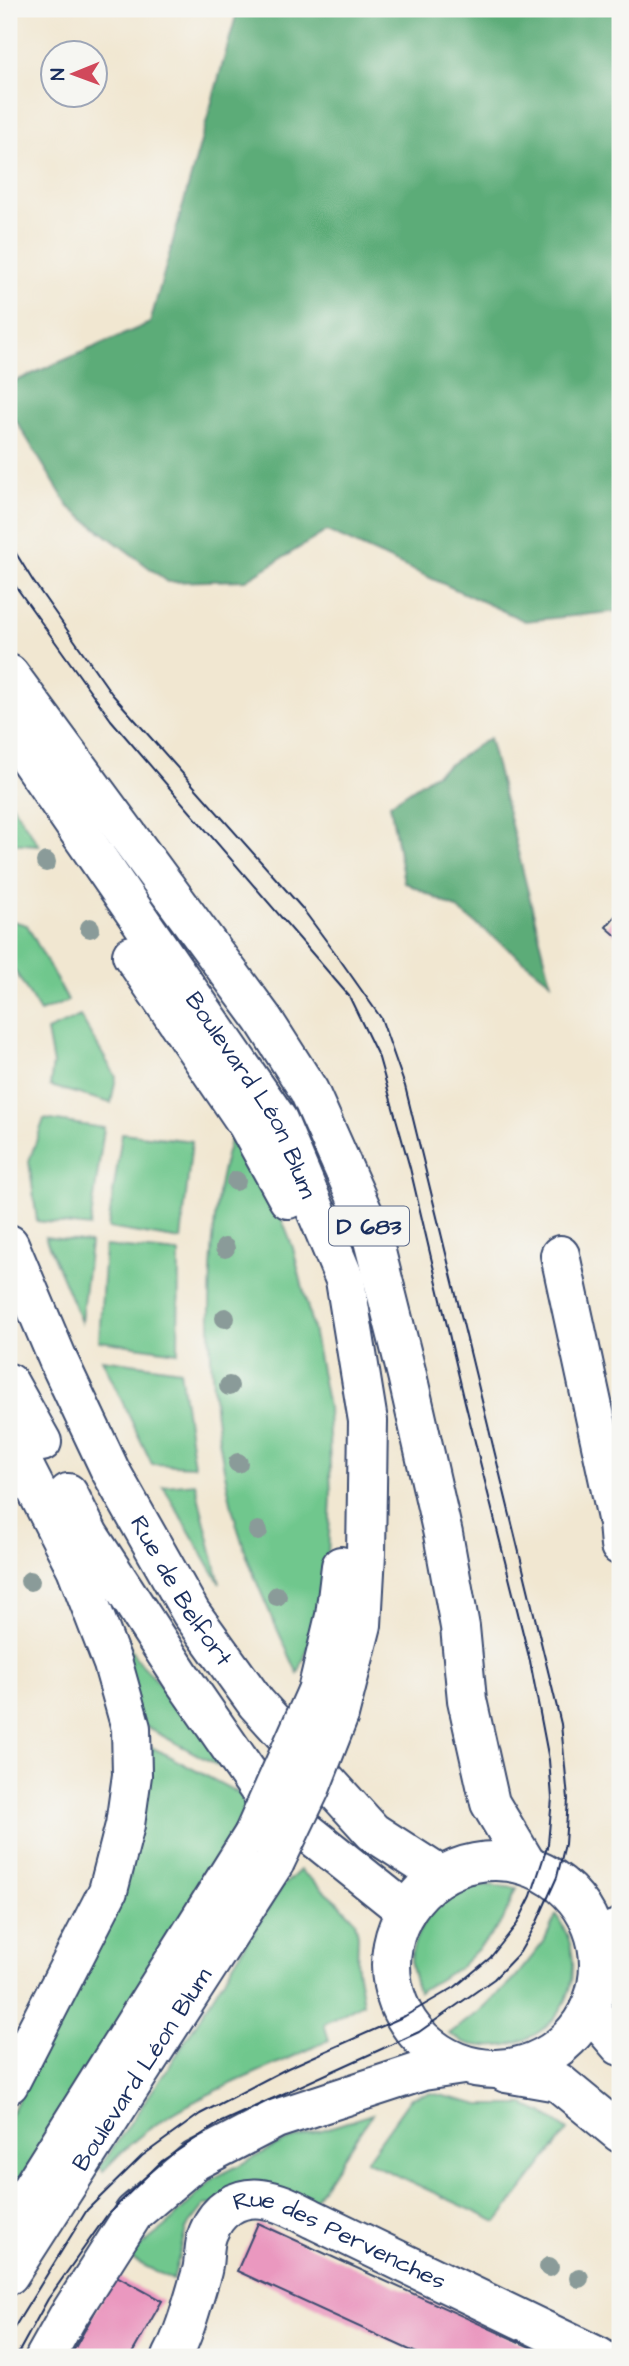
<svg xmlns="http://www.w3.org/2000/svg" width="629" height="2366" viewBox="0 0 629 2366" font-family="'Architects Daughter',sans-serif">
  <rect width="100%" height="100%" fill="#f6f6f2"/>
  <filter id="ink" filterUnits="userSpaceOnUse"><feTurbulence type="fractalNoise" baseFrequency=".0143" numOctaves="2"/><feDisplacementMap in="SourceGraphic" scale="14" xChannelSelector="R" yChannelSelector="G"/><feConvolveMatrix kernelMatrix="1 2 1 2 8 2 1 2 1" color-interpolation-filters="sRGB"/></filter>
  <filter id="wash" filterUnits="userSpaceOnUse"><feTurbulence type="fractalNoise" baseFrequency=".00686" numOctaves="4" result="noise"/><feDisplacementMap in="SourceGraphic" scale="28" xChannelSelector="R" yChannelSelector="G"/><feGaussianBlur stdDeviation="1.57" result="paint"/><feColorMatrix in="noise" values="0 0 0 0 0 0 0 0 0 0 0 0 0 0 0 0 0 1.4 0 .05"/><feComposite in="paint" operator="in"/></filter>
  <g filter="url(#wash)">
    <rect width="100%" height="100%" fill="#f1e7d1"/>
    <path fill="#70c78d" stroke="#467b76" stroke-width="2" d="M9,800L39,845L9,843Z
      M9,920L27,925L68,1001L40,1012L9,961Z
      M80,1016L116,1077L111,1103L50,1086L53,1064L47,1031Z
      M44,1119L104,1128L90,1227L37,1221L29,1161Z
      M234,1126L274,1199L293,1248L313,1329L328,1407L331,1498L327,1573L319,1619L298,1674C274,1622 247,1567 233,1511C208,1407 204,1299 218,1193C221,1171 228,1148 234,1126Z
      M122,1133L192,1141L181,1240L108,1228Z
      M45,1237L90,1243L81,1322Z
      M105,1246L179,1253L178,1352L99,1341Z
      M102,1359L180,1370L194,1466L152,1464Z
      M195,1483L220,1584L163,1486Z
      M107,1606L136,1658L240,1771L237,1776L137,1722Z
      M140,1741L248,1798L258,1807L9,2207V2118L73,1994Z
      M300,1870L341,1905L355,1920L358,1935L357,1969L363,2003L324,2024L329,2040C268,2070 185,2097 134,2141C123,2150 113,2161 103,2171L100,2167L172,2062L281,1888Z
      M486,1885L517,1888L502,1922L484,1943L461,1966L418,1992C416,1984 412,1974 411,1965C410,1937 433,1902 460,1892C468,1889 478,1887 486,1885Z
      M556,1915C601,1979 552,2058 474,2045C465,2044 456,2038 449,2034L484,2008L515,1978L544,1942Z
      M431,2093L480,2105H523L543,2113L568,2130L497,2222L366,2161L411,2098Z
      M372,2114L314,2201L205,2205L186,2229L173,2280L127,2257L166,2226L214,2178L284,2142Z"/>
    <path fill="#5cac78" stroke="#3c6e6b" stroke-width="2" d="M238,9H620V611L525,621L327,531L246,580L168,582L69,507L9,409V384L150,323Z
      M489,738L551,982L456,908L404,882L390,804Z"/>
    <g id="blocks">
      <path fill="#ea98bf" d="M620,910V939L606,927Z
        M258,2223L552,2357H425L237,2271Z
        M115,2275L162,2301L130,2357H70Z"/>
    </g>
  </g>
  <g filter="url(#ink)">
    <use href="#blocks" fill-opacity="0" stroke="#3b4b6f" stroke-width="2"/>
    <g fill="none" stroke-linecap="round" stroke-linejoin="round">
      <g stroke="#3b4b6f" stroke-width="42">
        <g id="minor">
          <path d="M560,1255L618,1523L620,1546"/>
          <path d="M596,1937L620,1928"/>
          <path id="s1" d="M172,2357C186,2330 193,2300 202,2271C205,2259 203,2245 208,2233C217,2210 237,2196 262,2199C281,2201 300,2213 317,2221L599,2357"/>
        </g>
      </g>
      <g stroke="#3b4b6f" stroke-width="42">
        <g id="major">
          <path d="M9,674L263,1019L309,1091L370,1228L407,1375L443,1534L460,1627L467,1700L490,1803L527,1865"/>
          <path id="s2" d="M9,730L278,1120L345,1280L368,1421L366,1554L362,1625L339,1715"/>
          <path d="M132,955L247,1124L288,1199"/>
          <path id="s3" d="M9,1244L59,1362L110,1470L191,1613L256,1703L373,1832L441,1876"/>
          <path d="M9,1383L42,1442"/>
          <path d="M9,1423L26,1470L76,1568L113,1664L131,1728L132,1775L125,1825L108,1891L9,2084"/>
          <path d="M68,1493L89,1535L182,1678L265,1798L406,1911"/>
          <path d="M317,1691L335,1616L341,1566"/>
          <circle cx="495" cy="1965" r="104"/>
          <path d="M589,2010L620,2046"/>
          <path d="M506,2073L558,2082L620,2133"/>
          <path d="M9,2224L253,1835"/>
          <path id="s4" d="M9,2275L275,1862"/>
          <path d="M45,2357L67,2318L134,2213L195,2161L276,2119L423,2071L463,2065"/>
        </g>
      </g>
      <use href="#minor" stroke="#fff" stroke-width="38"/>
      <use href="#major" stroke="#fff" stroke-width="38"/>
      <path stroke="#1b2f5e" stroke-width="2" d="M9,542L33,581L112,694L302,908L336,954L381,1018L405,1086L561,1724L568,1799L565,1844L557,1877L536,1924L520,1952L494,1979L419,2032L219,2123L162,2161L107,2215L48,2299L16,2357
        M9,577L111,720L349,996L379,1058L410,1168L465,1402L530,1661L549,1760L552,1798L548,1844L531,1896L517,1924L490,1958L455,1987L405,2016L288,2068L200,2114L142,2156L87,2210L9,2336"/>
      <g stroke="#3b4b6f" stroke-width="42" stroke-linecap="butt">
        <path id="major-bridge" d="M253,1835L317,1691
          M275,1862L310,1789L339,1715"/>
      </g>
      <use href="#major-bridge" stroke="#fff" stroke-width="38"/>
    </g>
    <g fill="#8a9b99">
      <circle cx="46" cy="862" r="10"/>
      <circle cx="90" cy="928" r="10"/>
      <circle cx="236" cy="1181" r="10"/>
      <circle cx="225" cy="1248" r="10"/>
      <circle cx="225" cy="1318" r="10"/>
      <circle cx="229" cy="1386" r="10"/>
      <circle cx="238" cy="1463" r="10"/>
      <circle cx="258" cy="1531" r="10"/>
      <circle cx="30" cy="1581" r="10"/>
      <circle cx="277" cy="1596" r="10"/>
      <circle cx="549" cy="2267" r="10"/>
      <circle cx="579" cy="2278" r="10"/>
    </g>
  </g>
  <g text-anchor="middle" stroke-width="5" stroke-linejoin="round" paint-order="stroke">
    <rect fill="#f6f6f2" stroke="#5d6b8a" stroke-width="2" x="329" y="1206.5" width="80" height="39" rx="5"/>
    <g font-size="23" font-weight="bold" fill="#1b2f5e">
      <text x="369" y="1234">D 683</text>
    </g>
    <g font-size="24" fill="#1b2f5e" stroke="#f6f6f2">
      <text dy="8" stroke="none"><textPath href="#s2" startOffset="439">Boulevard Léon Blum</textPath></text>
      <text dy="8" stroke="none"><textPath href="#s3" startOffset="388">Rue de Belfort</textPath></text>
      <text dy="8" stroke="none"><textPath href="#s4" startOffset="245">Boulevard Léon Blum</textPath></text>
      <text dy="8" stroke="none"><textPath href="#s1" startOffset="285">Rue des Pervenches</textPath></text>
    </g>
  </g>
  <rect width="629" height="2366" fill="none" stroke="#f6f6f2" stroke-width="35"/>
  <g transform="translate(74 74) rotate(269)"><circle r="33" fill="#f6f6f2" stroke="#9ea6b7" stroke-width="2"/>
  <path d="M0-5L12 26L0 18L-12 26Z" fill="#d1495b"/>
  <text y="-10" font-size="19" font-weight="bold" text-anchor="middle" fill="#1b2f5e">N</text>
  </g>
</svg>
